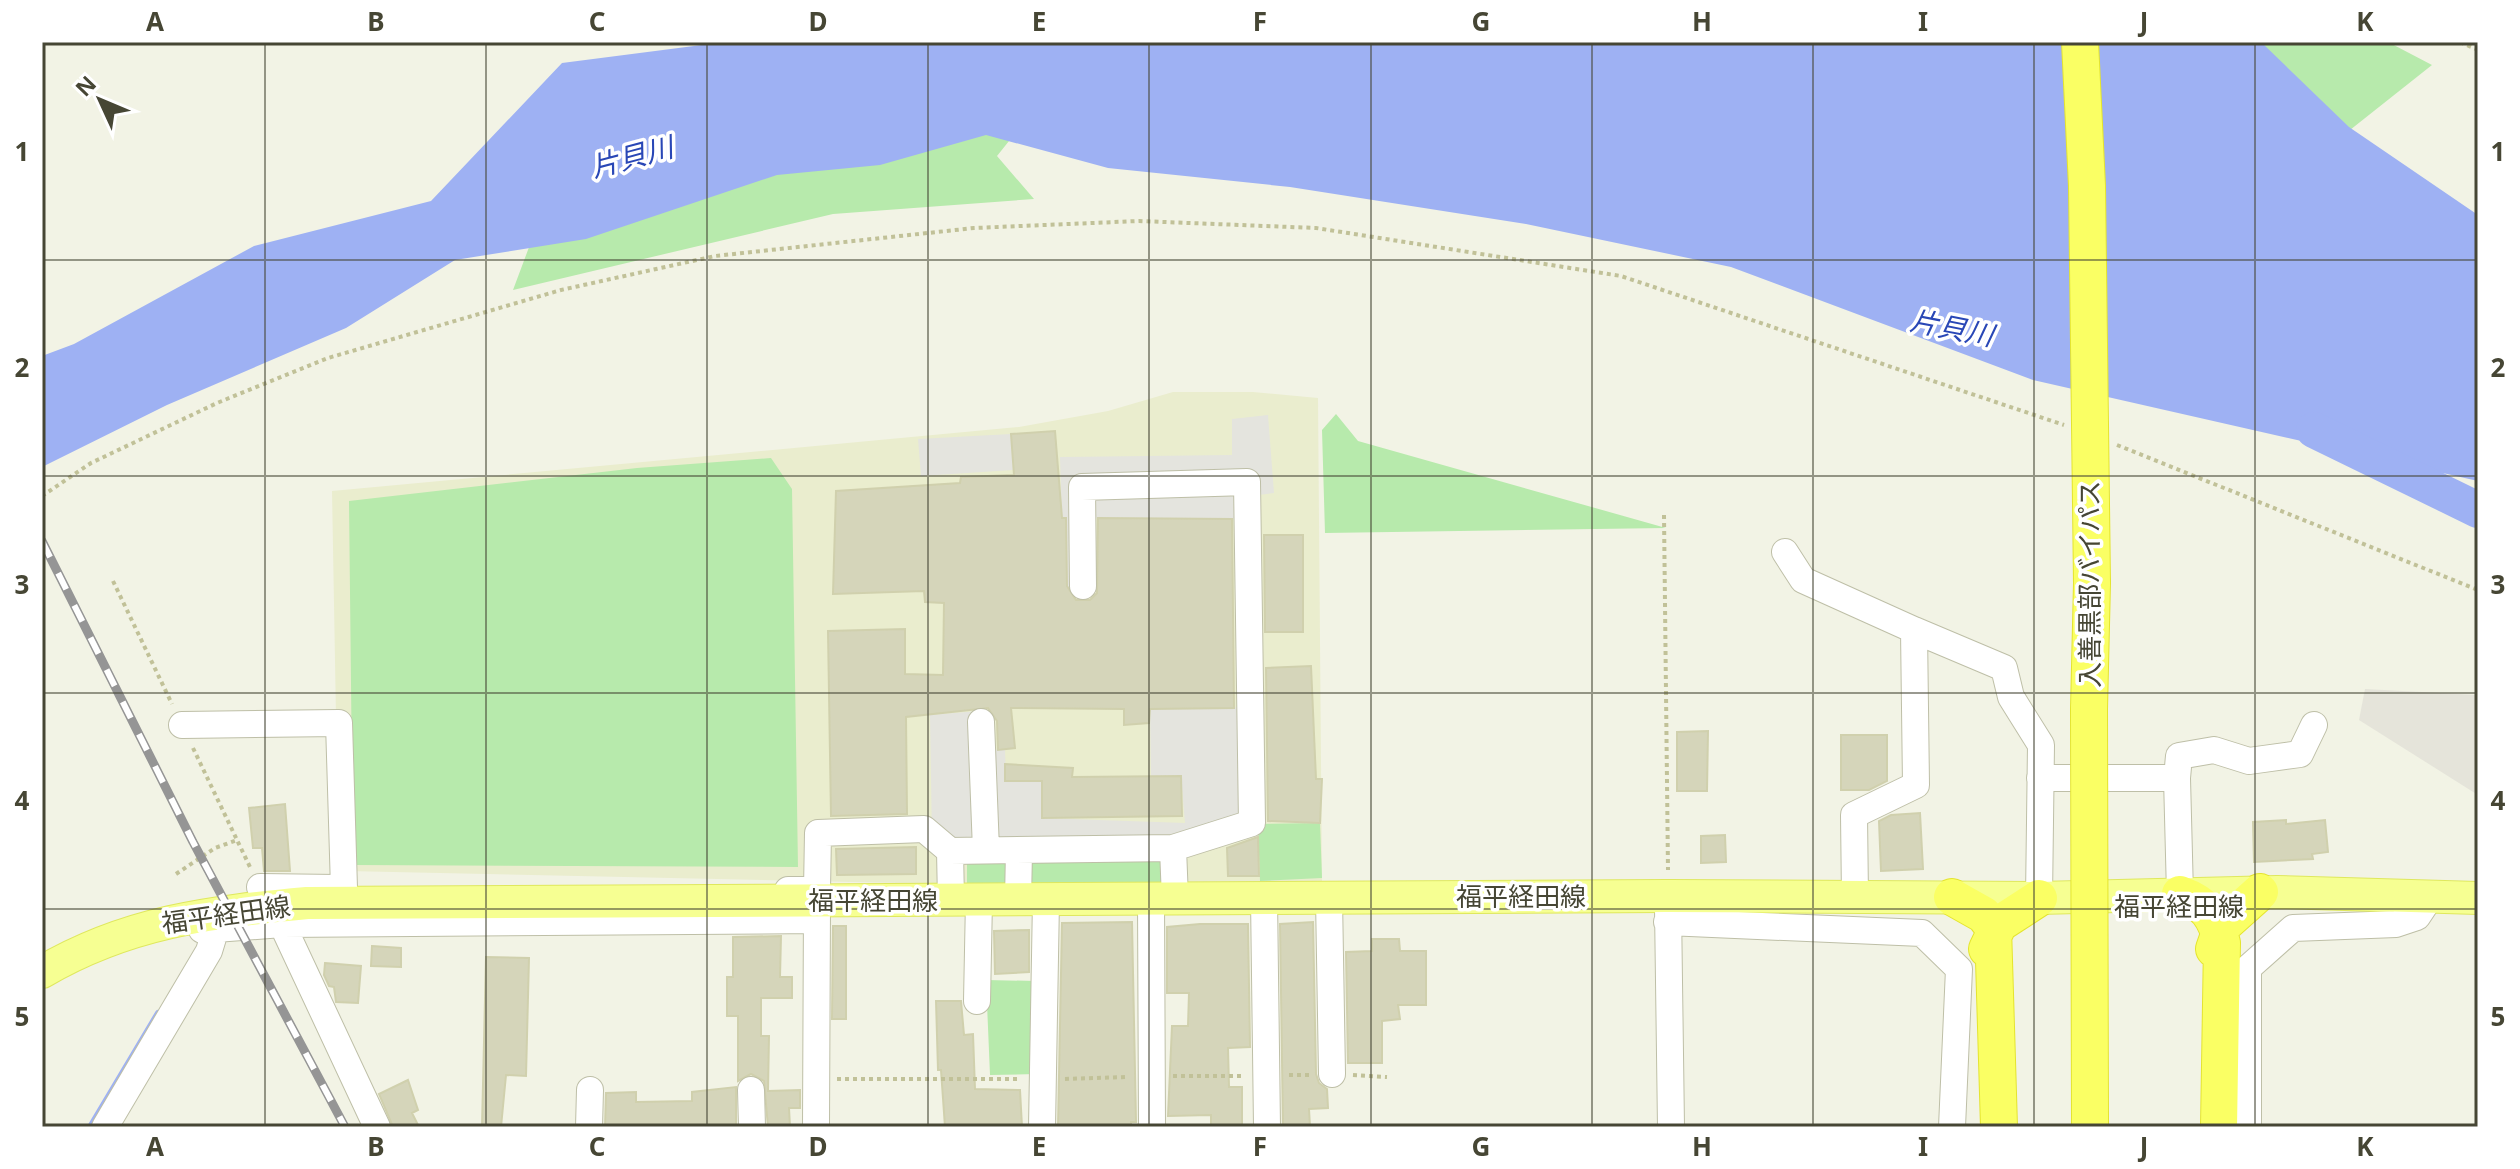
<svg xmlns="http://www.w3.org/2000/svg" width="2520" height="1169" viewBox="0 0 2520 1169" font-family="'Noto Sans','Noto Sans JP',sans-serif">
  <rect width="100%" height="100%" fill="#f2f3e5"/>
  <path fill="#e5e4da" d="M2365,689L2478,695V795L2359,720Z"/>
  <path fill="#eaedce" d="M1173,392H1253L1318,398L1322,883L942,884L346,871L336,717L332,491L1019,427L1108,411Z"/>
  <path fill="#b7eaac" d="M2171,42H2388L2432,65L2326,149Z
    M1033,111L997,156L1034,199L833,214L513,290L550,191Z
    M1336,414L1358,441L1666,528L1325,533L1322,430Z
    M771,458L792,489L798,867L353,865L349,501L637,468Z
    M1320,823L1322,878L1260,881L1258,824Z
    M1165,859V883H1031L1030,861Z
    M1007,860L1008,884H967V861Z
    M986,980L1035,981L1037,1074L990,1075Z"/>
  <path fill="#e4e4de" d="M1268,415L1274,493L1259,495L1257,519L1091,518L1092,595H1064L1060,457L1232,455V419Z
    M1011,434L1013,470L921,476L918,439Z
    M1256,707L1258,836L932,841L930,715L991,710V750L1005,749L1006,781H1042V818L1185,823L1181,776H1151L1150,709Z"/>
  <path fill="#9eb1f3" d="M725,42H2261L2349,127L2478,215V481L2033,380L1731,267L1526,224L1290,187L1108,168L986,135L880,165L777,175L586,239L455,260L346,328L167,405L42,467V356L74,344L254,246L431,201L562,63Z"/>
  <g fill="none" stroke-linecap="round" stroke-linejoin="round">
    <path stroke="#9eb1f3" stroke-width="6" d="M90,1127L158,1013"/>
    <path stroke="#9eb1f3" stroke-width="36" d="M2314,430L2478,510"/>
  </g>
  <path fill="#d5d5ba" stroke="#d0d0ad" stroke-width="2" d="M1055,431L1062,518H1066L1067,586L1076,600H1090L1097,593L1098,518L1232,519L1234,708L1150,709L1149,723L1124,725V709L1011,708L1015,748L998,750L997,721L988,708L906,717L907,814L831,816L828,631L905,629V674L943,675L944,603L925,602L924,591L833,594L836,491L960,483L961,477L1014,475L1011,434Z
    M1264,535H1303V632H1265Z
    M1311,666L1316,779H1322L1320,823L1268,821L1266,668Z
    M1708,731L1707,791H1677V732Z
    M1841,735H1887V781L1869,790H1841Z
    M1005,764L1073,768L1072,777L1181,776L1182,816L1042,818V781H1005Z
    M285,804L290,871H264L262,848H253L249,808Z
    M1920,813L1923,869L1881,871L1879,821L1891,815Z
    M2286,820V824L2325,820L2328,852L2312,854L2313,859L2254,862L2253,822Z
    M1725,835L1726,862L1701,863V836Z
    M1258,837L1259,876H1228L1227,848Z
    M916,847V874L837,875L836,849Z
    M1132,922L1136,1122H1131V1127H1058L1062,923Z
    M1313,922L1316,1074L1319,1083L1327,1089L1328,1108L1309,1109L1310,1127H1283L1280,924Z
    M1200,924H1248L1250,1047L1228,1048L1229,1087H1242V1127H1211V1115L1168,1116L1172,1026H1188L1189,993H1167V927Z
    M833,926H846V1019H832Z
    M1029,930V972L995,974L994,931Z
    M781,936L780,977H792V998H761V1036H769L768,1091L800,1090V1108H789L790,1127H768L764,1081L751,1074L738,1081V1016H727V977H733V937Z
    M1372,939H1399L1400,951H1426V1005H1398L1400,1019L1382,1021V1063H1348L1346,952L1372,951Z
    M372,946L401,948V967L371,966Z
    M486,957L529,958L526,1076L506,1075L501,1127H482Z
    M325,963L361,966L358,1003L336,1002L334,987L329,986L324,975Z
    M936,1001H961L964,1035L973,1034L975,1089L1020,1090L1022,1127H945L941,1070H938Z
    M408,1080L418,1110L412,1113L419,1127H393L379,1094Z
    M736,1087V1127H605L606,1093L636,1092V1102L692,1101V1092Z"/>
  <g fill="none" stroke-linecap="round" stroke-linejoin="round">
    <g stroke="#bebfa7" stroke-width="28">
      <path id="minor" d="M1785,552L1803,580L1914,630L1916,785L1854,815L1855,897
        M1083,586L1082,487L1247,482L1252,823L1173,848
        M1914,630L2004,668L2011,697L2041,745L2039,898
        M981,722L986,850
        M182,725L339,723L344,888
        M2040,778H2177L2180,894
        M2177,778L2179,756L2214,750L2249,761L2300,754L2314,725
        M260,887L337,888
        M788,890H817L818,833L924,829L950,851
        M1264,898L1267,1127
        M1329,898L1332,1074
        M1151,899L1152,1127
        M951,900L950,851L1173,848L1175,899
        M1018,900L1019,851
        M1668,908L1671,1127
        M1667,922L1922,933L1959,969L1952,1127
        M282,924L377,1127
        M202,930L282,924L816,920
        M977,1001L979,900
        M751,1090L752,1127
        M105,1127L209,951L216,928
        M589,1127L590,1090
        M816,1127L817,905
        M1042,1127L1046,900
        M2248,1127V968L2293,928L2396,924L2417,917L2431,896"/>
    </g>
    <g stroke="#dfe85e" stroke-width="34">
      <path id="major" d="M42,972C127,922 210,912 307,903L1668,896L2039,898L2277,892L2478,898"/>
    </g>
    <g stroke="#e4e42f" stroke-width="38">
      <path id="highway" d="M2089,709L2092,583
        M2180,894C2206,903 2215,916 2222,943L2219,1127
        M1952,897L1984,915L1993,927L1999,1127
        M1987,949L1999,924L2039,898
        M2214,949L2222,926L2260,892"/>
    </g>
    <path stroke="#c1c198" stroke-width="4" stroke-dasharray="4 4" stroke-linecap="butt" d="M2460,42L2478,50
      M2117,445L2478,590
      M42,496L91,463L217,403L328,358L561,290L715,256L974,228L1139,221L1316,228L1621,276L2064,425
      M1664,515L1668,870
      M113,581L172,704
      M193,748L237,840
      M176,874L215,848L237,840L250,867
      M1289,1075H1312
      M1353,1075L1387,1077
      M1173,1076H1244
      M837,1079H1020
      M1065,1079L1128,1077"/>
    <use href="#minor" stroke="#fff" stroke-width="26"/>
    <use href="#major" stroke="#f6ff92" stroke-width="32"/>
    <use href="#highway" stroke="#faff64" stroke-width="36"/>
    <g stroke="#959595" stroke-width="9">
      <path id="rail" d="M42,541L193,842L345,1127"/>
    </g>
    <use href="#rail" stroke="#fff" stroke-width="6" stroke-dasharray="18" stroke-linecap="butt"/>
    <g stroke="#e4e42f" stroke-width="38" stroke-linecap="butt">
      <path id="highway-bridge" d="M2080,42L2087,186L2092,583
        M2089,709L2090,1127"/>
    </g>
    <use href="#highway-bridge" stroke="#faff64" stroke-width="36"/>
  </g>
  <path fill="none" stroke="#464634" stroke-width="2" stroke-opacity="0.55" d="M265,42V1127M486,42V1127M707,42V1127M928,42V1127M1149,42V1127M1371,42V1127M1592,42V1127M1813,42V1127M2034,42V1127M2255,42V1127M42,260H2478M42,476H2478M42,693H2478M42,909H2478"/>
  <g text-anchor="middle" stroke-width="7" stroke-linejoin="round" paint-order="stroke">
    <g font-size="26" fill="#464634" stroke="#fff">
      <text transform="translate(2090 584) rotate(-90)" y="9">入善黒部バイパス</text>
      <text x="1521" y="906">福平経田線</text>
      <text x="873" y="910">福平経田線</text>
      <text x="2179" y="916">福平経田線</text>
      <text transform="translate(226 915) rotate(-8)" y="9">福平経田線</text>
    </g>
    <g font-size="28" font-style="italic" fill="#2947b6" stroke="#fff">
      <text transform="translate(632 157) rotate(-15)" y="10">片貝川</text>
      <text transform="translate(1952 328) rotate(11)" y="10">片貝川</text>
    </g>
  </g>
  <rect width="2520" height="1169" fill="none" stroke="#ffffff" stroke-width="88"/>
  <g transform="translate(100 100) rotate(314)" stroke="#ffffff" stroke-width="6" paint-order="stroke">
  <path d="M0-6L14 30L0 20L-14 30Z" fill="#464634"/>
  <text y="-12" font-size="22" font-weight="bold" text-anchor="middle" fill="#464634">N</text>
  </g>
  <rect x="44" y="44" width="2432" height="1081" fill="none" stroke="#464634" stroke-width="3"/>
  <g font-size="26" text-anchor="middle" font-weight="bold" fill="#464634">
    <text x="155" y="31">A</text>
    <text x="376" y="31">B</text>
    <text x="597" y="31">C</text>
    <text x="818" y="31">D</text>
    <text x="1039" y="31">E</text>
    <text x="1260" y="31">F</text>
    <text x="1481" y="31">G</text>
    <text x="1702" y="31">H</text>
    <text x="1923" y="31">I</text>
    <text x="2144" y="31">J</text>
    <text x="2365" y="31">K</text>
    <text x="22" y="161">1</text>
    <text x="2498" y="161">1</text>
    <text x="22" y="377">2</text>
    <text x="2498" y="377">2</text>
    <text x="22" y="594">3</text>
    <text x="2498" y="594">3</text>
    <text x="22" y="810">4</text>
    <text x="2498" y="810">4</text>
    <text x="22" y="1026">5</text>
    <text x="2498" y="1026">5</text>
    <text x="155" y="1156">A</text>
    <text x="376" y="1156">B</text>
    <text x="597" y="1156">C</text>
    <text x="818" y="1156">D</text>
    <text x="1039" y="1156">E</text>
    <text x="1260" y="1156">F</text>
    <text x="1481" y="1156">G</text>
    <text x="1702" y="1156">H</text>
    <text x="1923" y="1156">I</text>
    <text x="2144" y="1156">J</text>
    <text x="2365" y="1156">K</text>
  </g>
</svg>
